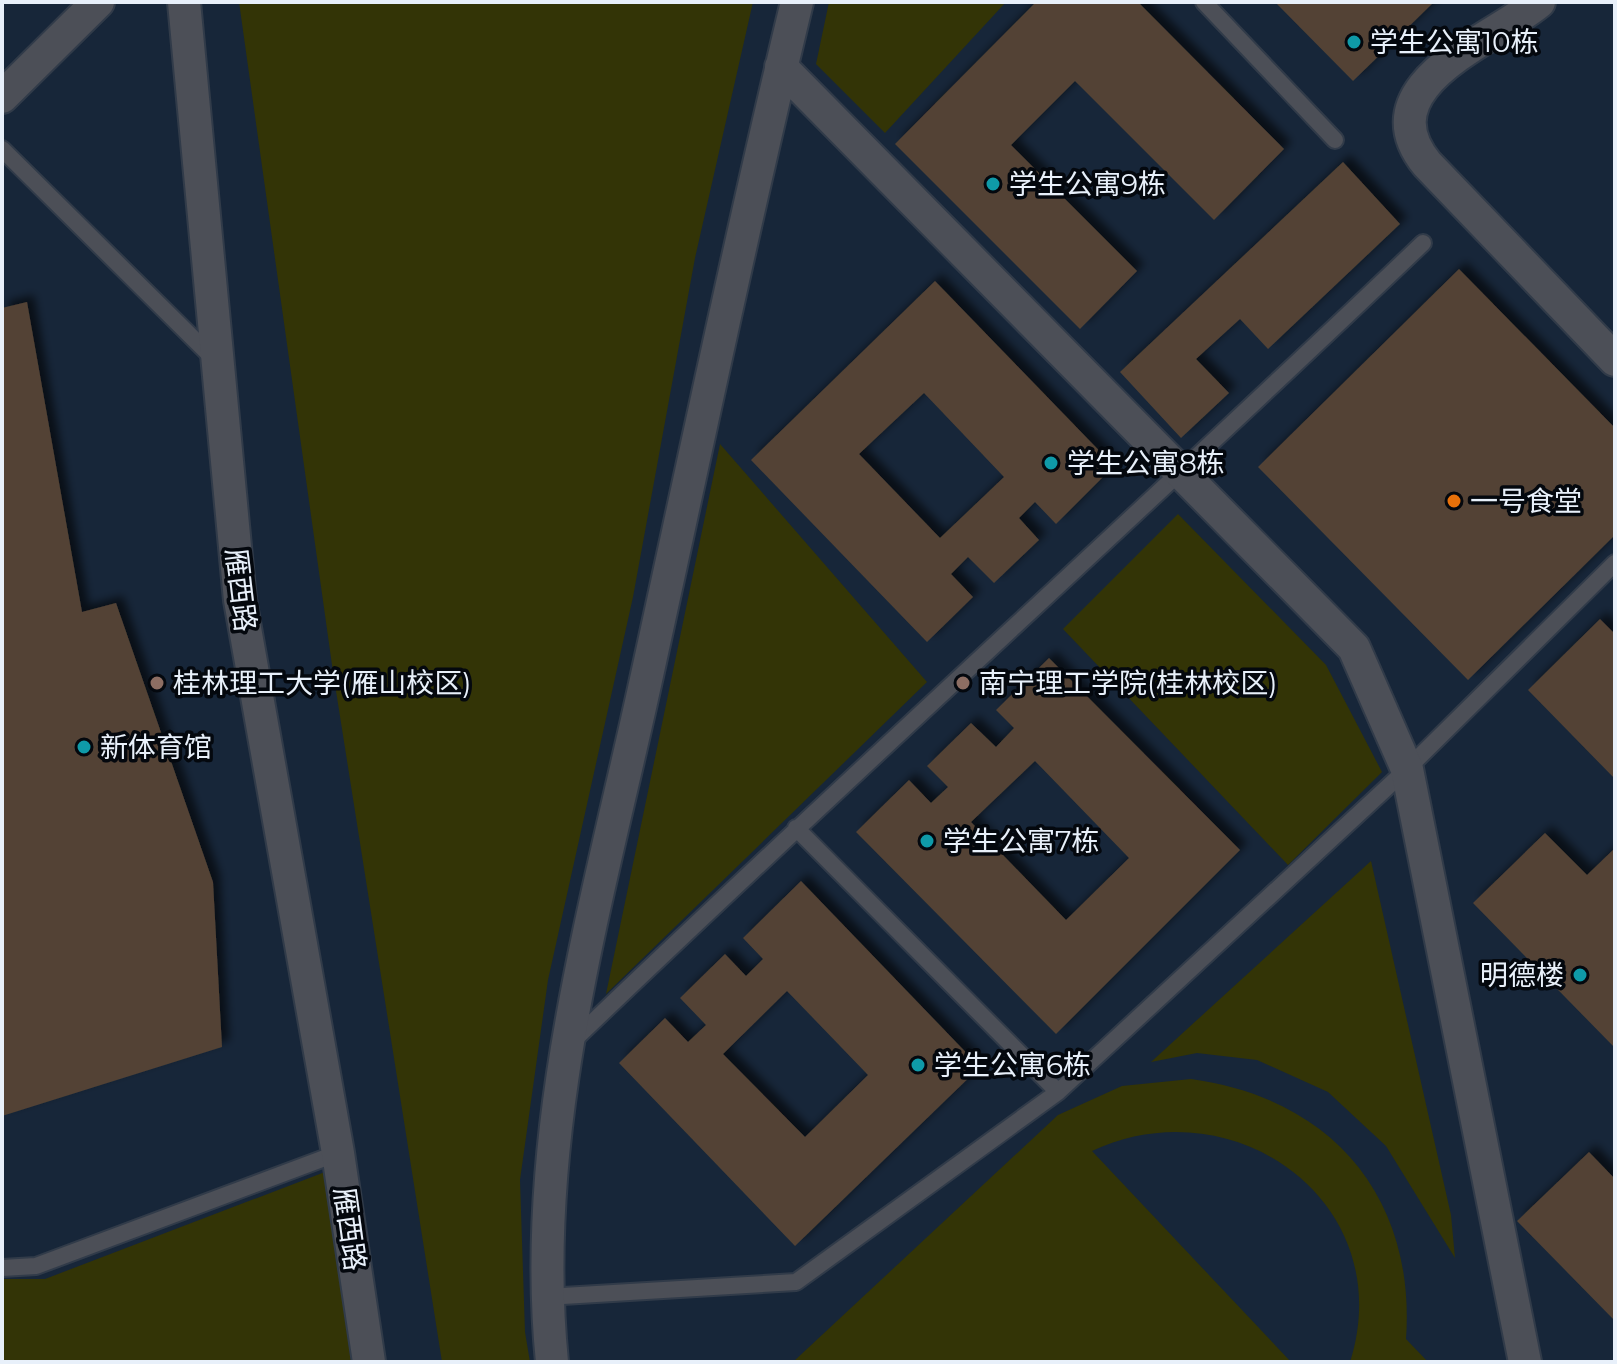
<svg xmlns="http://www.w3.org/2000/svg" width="1617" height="1364" viewBox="0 0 1617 1364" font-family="Montserrat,'Noto Sans SC',sans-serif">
  <defs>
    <filter id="shadow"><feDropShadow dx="7" dy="-7" stdDeviation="4" flood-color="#0009"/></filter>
  </defs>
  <rect width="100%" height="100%" fill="#131e2c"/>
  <path fill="#172639" d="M2,2H1615V1362H2Z"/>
  <path fill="#333406" d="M239,2H753L695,258L633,597L548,980L520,1180L525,1332L530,1362H442L333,672Z
    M829,2H1006L885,133L816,64Z
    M720,444L927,682L606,994Z
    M1178,514L1326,665L1382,772L1288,865L1063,629Z
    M1371,861L1451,1215L1455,1258L1386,1146L1328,1092L1257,1060L1197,1053L1151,1062Z
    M1191,1079C1331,1098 1416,1196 1406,1339L1428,1362H1350C1400,1204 1235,1084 1092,1151L1291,1362H793L1058,1115L1122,1086Z
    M325,1172L351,1362H2V1279H45Z"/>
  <path fill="#524234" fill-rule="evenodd" filter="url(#shadow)" d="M1036,2H1138L1284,149L1214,220L1075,81L1011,145L1137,271L1080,329L895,144Z
    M1275,2H1434L1353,81Z
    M1343,162L1400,224L1268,349L1240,319L1196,359L1229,393L1181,438L1120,372Z
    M1459,269L1615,428V535L1468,680L1258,467Z
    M935,281L1114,466L1056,524L1035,502L1019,518L1039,540L994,583L968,557L951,574L973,597L927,642L751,460ZM924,393L1004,477L940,538L859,454Z
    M27,302L82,612L116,603L213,882L222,1047L2,1116V308Z
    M1600,619L1615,634V779L1528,690Z
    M1049,658L1240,850L1056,1034L856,832L909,780L931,803L948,787L927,766L971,723L996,747L1014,728L996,710ZM1035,761L1129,858L1066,920L971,822Z
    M1545,833L1587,875L1615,848V1048L1473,903Z
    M801,881L980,1067L795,1246L619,1063L665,1018L688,1042L706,1025L680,998L725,954L746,976L763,959L743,938ZM787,991L868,1075L805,1137L723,1054Z
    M1589,1152L1615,1179V1321L1517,1221Z"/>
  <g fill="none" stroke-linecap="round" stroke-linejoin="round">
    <g stroke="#313b49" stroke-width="20">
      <path id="lane" d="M1204,2L1335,140
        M2,149L214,359
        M796,828L1058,1092
        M573,1041C853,772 1142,512 1423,243
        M2,1268L36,1266L338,1153
        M546,1297L796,1282L1058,1092L1407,769L1615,563"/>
    </g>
    <g stroke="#313b49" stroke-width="36">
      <path id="street" d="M184,2L240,600L338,1153L369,1362
        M1539,2C1494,40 1363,85 1427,164L1615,360
        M781,67L1354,648L1407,769L1525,1362
        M2,97L98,2
        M552,1362C529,1135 596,908 644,689C694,460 742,230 797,2"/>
    </g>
    <use href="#lane" stroke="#4c4f57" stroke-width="16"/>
    <use href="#street" stroke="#4c4f57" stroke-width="32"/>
  </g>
  <g fill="#0f9aa8" stroke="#04080e" stroke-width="3">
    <circle cx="1354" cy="42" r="8"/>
    <circle cx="993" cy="184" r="8"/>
    <circle cx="1051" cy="463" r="8"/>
    <circle cx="84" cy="747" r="8"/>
    <circle cx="927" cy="841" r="8"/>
    <circle cx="1580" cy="975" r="8"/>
    <circle cx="918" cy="1065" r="8"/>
  </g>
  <circle fill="#e8710a" stroke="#04080e" stroke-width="3" cx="1454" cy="501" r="8"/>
  <g fill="#8d6e63" stroke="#04080e" stroke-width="3">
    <circle cx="157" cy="683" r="8"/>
    <circle cx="963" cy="683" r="8"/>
  </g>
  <g text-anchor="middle" stroke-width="7" stroke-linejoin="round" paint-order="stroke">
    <g font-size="28" fill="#e8f0fa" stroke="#04080e" text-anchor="start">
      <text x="1370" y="52">学生公寓10栋</text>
      <text x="1009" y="194">学生公寓9栋</text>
      <text x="1067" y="473">学生公寓8栋</text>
      <text x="1470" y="511">一号食堂</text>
      <text x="173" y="693">桂林理工大学(雁山校区)</text>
      <text x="979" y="693">南宁理工学院(桂林校区)</text>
      <text x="100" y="757">新体育馆</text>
      <text x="943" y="851">学生公寓7栋</text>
      <text x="1564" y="985" text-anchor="end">明德楼</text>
      <text x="934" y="1075">学生公寓6栋</text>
    </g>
    <g font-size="28" fill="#e8f0fa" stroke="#04080e">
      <text transform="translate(241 590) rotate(83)" y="10">雁西路</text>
      <text transform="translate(350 1229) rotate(82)" y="10">雁西路</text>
    </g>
  </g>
  <rect width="1617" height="1364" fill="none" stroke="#e8f0fa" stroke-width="8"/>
</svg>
